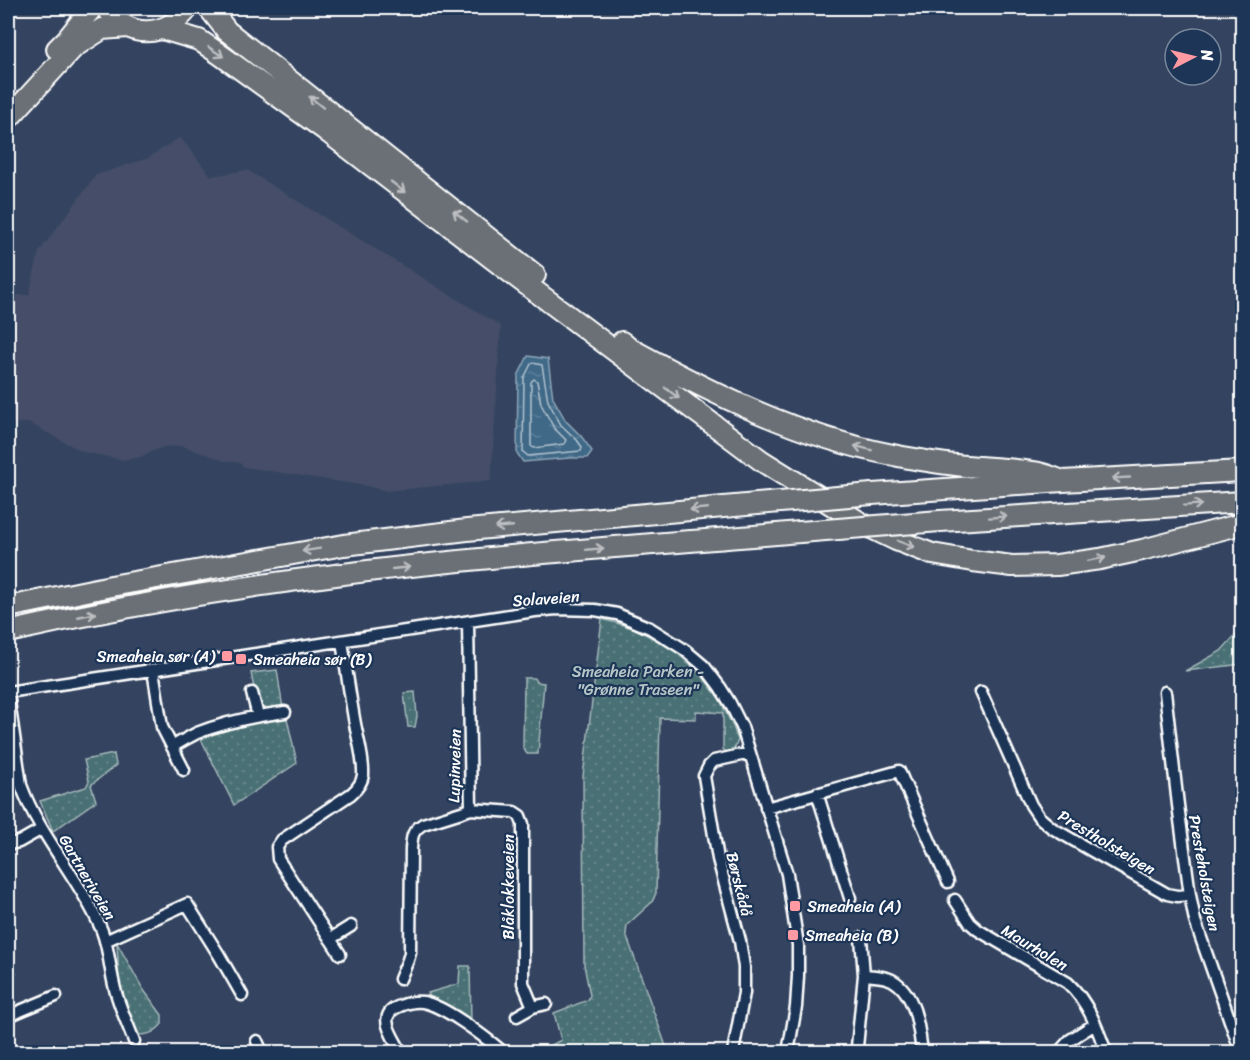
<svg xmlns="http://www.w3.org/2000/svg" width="1250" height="1060" viewBox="0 0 1250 1060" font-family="Sriracha,sans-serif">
  <defs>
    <pattern id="park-dots" width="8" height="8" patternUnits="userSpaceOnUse" patternTransform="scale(1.5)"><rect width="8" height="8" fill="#4a7074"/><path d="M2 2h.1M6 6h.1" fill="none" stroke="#658589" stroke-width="1.8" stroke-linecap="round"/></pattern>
    <pattern id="water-ripples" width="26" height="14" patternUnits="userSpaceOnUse" patternTransform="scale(1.5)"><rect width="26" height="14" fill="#416988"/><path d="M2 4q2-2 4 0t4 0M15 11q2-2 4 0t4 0" fill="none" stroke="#5e809a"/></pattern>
  </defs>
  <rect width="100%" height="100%" fill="#344460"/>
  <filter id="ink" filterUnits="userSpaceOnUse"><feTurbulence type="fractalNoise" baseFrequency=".0167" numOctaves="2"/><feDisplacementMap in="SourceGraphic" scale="12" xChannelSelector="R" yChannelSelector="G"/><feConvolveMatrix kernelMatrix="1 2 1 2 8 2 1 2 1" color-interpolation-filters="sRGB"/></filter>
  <g filter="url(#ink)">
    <path fill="#444e67" d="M180,137L211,176L247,170L501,326L491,481L386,491L367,486L244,467L240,463L225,461L182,446L163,447L140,457L123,460L83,452L29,423H8V295H29L39,252L96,175L148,158Z
      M79,1042L83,1052H53Z"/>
    <path fill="url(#park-dots)" stroke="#a4b8ba" stroke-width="1.5" d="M602,619L634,628L673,649L703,677L719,698L734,729L738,740L735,748L727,753L723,749V713L696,711V719L660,718L656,893L652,902L627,925L626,934L668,1052H539L561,1040L554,1013L588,1000L590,995L584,965L583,776Z
      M1242,628V664L1185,671L1221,651Z
      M277,670L283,709C279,710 276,711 272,711C255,710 254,686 251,673Z
      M524,678H534L536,682L544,683L538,754H527L523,748Z
      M415,692L417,716L415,727H408L404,693Z
      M286,714L297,763L234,805L200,737L257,716Z
      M114,754L116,765L91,785L96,801L53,831L40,801L86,787L89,781L84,760Z
      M117,943L143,989L162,1015V1024C154,1033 149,1035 136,1035L127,1012L119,983Z
      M460,966H470L471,1023L433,1002L428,993L459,984Z"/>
    <path fill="url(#water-ripples)" stroke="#8da5b8" stroke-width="1.5" d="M528,356L548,359L553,398L566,421L581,436L592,451L587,458H570L523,462L517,453L518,376Z"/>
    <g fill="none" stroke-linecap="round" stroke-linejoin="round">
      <path stroke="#b3c3cf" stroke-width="1.5" d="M533,363L542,365L548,401L561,425L577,440L582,447L581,451L528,456L523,452L524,378L531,364Z
        M534,379L537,381L541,404L554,428L566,440L564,444L534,448L531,446V382Z"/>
      <g stroke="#fff" stroke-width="15">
        <path id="street" d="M153,670L162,727L184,770
          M8,692L535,611L557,609L595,610L617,614L650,628L685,650L704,666L720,687L730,703L742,727L787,874L798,945V976L796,1007L788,1052
          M981,692L1031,805L1039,817L1052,828L1167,894L1177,896L1190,895
          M1165,692L1178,805L1190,895L1195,921L1241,1052
          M252,693L258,716
          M8,694L21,785C39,835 76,874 98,922C108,941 109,964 114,985C118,1004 127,1022 134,1041
          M172,747C180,742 189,737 197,733C225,722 255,716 285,712
          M817,793L850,898
          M766,808L899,771L948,882
          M471,809L514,812L520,816L523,824V983L533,1007
          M8,844L19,842L42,829
          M955,900L970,923L978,930L1068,983C1088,1002 1097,1027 1106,1052
          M861,938L864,975
          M330,939L351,926
          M105,941L187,904L219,955L242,995
          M340,954L278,859L277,847L282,840L351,794C357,789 362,783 363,775C364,759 358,740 355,724C350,696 346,668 342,641
          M8,973H9
          M400,979L408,960L410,953L411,849C412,836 412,831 423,824L471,809L468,622
          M8,1016L56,996
          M517,1016L533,1007L546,1004
          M257,1041L262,1052
          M857,1047L864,975C873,976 884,976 892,980C916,993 919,1029 922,1052
          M401,1052C393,1036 375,1015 400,1006C407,1003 416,1001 423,1002C445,1006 486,1038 503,1052
          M733,1052L744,993V967L740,941L718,859L704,776L709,766L714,761L750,753
          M1059,1052L1070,1040L1095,1024"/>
      </g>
      <g stroke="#fff" stroke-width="24">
        <path id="highway" d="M107,8C128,40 166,38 188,8
          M209,8L227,31L535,275
          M162,29L199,40L218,53L325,130L519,279L762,461L861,523L896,540L932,554L973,561L1012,566L1057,565L1100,559L1142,550L1242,524
          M57,49L67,39L92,8
          M8,119L74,47L102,29L128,27
          M622,342L629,348C713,394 799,437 893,455C914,459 935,463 956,465C982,468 1008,468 1033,472C1043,473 1054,478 1063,481
          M872,494L1063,481L1242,471
          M940,521L1242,502
          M8,607L111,586L344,545L467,530L757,504
          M8,632C118,607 231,588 343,574C494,555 647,545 800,532"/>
      </g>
      <use href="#street" stroke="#1d3557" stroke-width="10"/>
      <use href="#highway" stroke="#6b6f75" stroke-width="20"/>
      <g stroke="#fff" stroke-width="24" stroke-linecap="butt">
        <path id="highway-bridge" d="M757,504L872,494
          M800,532L940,521"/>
      </g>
      <use href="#highway-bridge" stroke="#6b6f75" stroke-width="20"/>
    </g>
    <defs><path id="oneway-shaft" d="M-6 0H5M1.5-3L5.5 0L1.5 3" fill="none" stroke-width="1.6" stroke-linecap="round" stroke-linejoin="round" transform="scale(1.5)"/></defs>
    <g stroke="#bcbec1">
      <use href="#oneway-shaft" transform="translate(216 52) rotate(34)"/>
      <use href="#oneway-shaft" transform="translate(316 102) rotate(-141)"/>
      <use href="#oneway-shaft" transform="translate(398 187) rotate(38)"/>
      <use href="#oneway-shaft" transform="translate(460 216) rotate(-142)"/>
      <use href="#oneway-shaft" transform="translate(672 393) rotate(37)"/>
      <use href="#oneway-shaft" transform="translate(863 448) rotate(-166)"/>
      <use href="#oneway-shaft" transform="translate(1121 478) rotate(177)"/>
      <use href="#oneway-shaft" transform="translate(1193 505) rotate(-4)"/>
      <use href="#oneway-shaft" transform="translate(699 509) rotate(175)"/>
      <use href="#oneway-shaft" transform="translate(998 517) rotate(-4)"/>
      <use href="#oneway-shaft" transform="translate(504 527) rotate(175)"/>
      <use href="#oneway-shaft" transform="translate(906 544) rotate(21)"/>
      <use href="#oneway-shaft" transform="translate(595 549) rotate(-5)"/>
      <use href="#oneway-shaft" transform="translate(311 550) rotate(171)"/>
      <use href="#oneway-shaft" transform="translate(1097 559) rotate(-10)"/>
      <use href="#oneway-shaft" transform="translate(401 568) rotate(-6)"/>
      <use href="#oneway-shaft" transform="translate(87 615) rotate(-11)"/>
    </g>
  </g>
  <g fill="#ff9aa2" stroke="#1d3557" stroke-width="2">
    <rect x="221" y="650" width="12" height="12" rx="3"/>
    <rect x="235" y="653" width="12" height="12" rx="3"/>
    <rect x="789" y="900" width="12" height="12" rx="3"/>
    <rect x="787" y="929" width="12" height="12" rx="3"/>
  </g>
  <g text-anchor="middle" stroke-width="4.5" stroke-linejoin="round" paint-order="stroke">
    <g font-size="16" fill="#fff" stroke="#1d3557">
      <text transform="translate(546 598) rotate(-4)" y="6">Solaveien</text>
      <text transform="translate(454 766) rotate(-89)" y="6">Lupinveien</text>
      <text transform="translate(1107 842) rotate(31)" y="6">Prestholsteigen</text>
      <text transform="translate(1205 873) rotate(80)" y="6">Presteholsteigen</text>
      <text transform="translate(88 877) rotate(60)" y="6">Gartneriveien</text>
      <text transform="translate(740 884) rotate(76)" y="6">Børskådå</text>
      <text transform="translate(508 887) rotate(-90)" y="6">Blåklokkeveien</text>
      <text transform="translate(1035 947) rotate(31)" y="6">Maurholen</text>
    </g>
    <g font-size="16" fill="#fff" stroke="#1d3557" text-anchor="start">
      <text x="215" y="662" text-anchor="end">Smeaheia sør (A)</text>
      <text x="253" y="665">Smeaheia sør (B)</text>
      <text x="807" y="912">Smeaheia (A)</text>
      <text x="805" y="941">Smeaheia (B)</text>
    </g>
    <g font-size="16" fill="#b7c6c7" stroke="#1d3557">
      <text x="638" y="677">Smeaheia Parken -<tspan x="638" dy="18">"Grønne Traseen"</tspan></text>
    </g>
  </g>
  <rect width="1250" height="1060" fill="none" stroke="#1d3557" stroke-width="30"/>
  <rect x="15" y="15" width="1220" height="1030" fill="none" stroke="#fff" stroke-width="2" filter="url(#ink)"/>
  <g transform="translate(1193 57) rotate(83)"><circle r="28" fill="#1d3557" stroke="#77869a" stroke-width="1.5"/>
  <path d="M0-4.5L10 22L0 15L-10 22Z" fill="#ff9aa2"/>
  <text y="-9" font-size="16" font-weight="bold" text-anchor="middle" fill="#ffffff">N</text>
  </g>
</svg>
